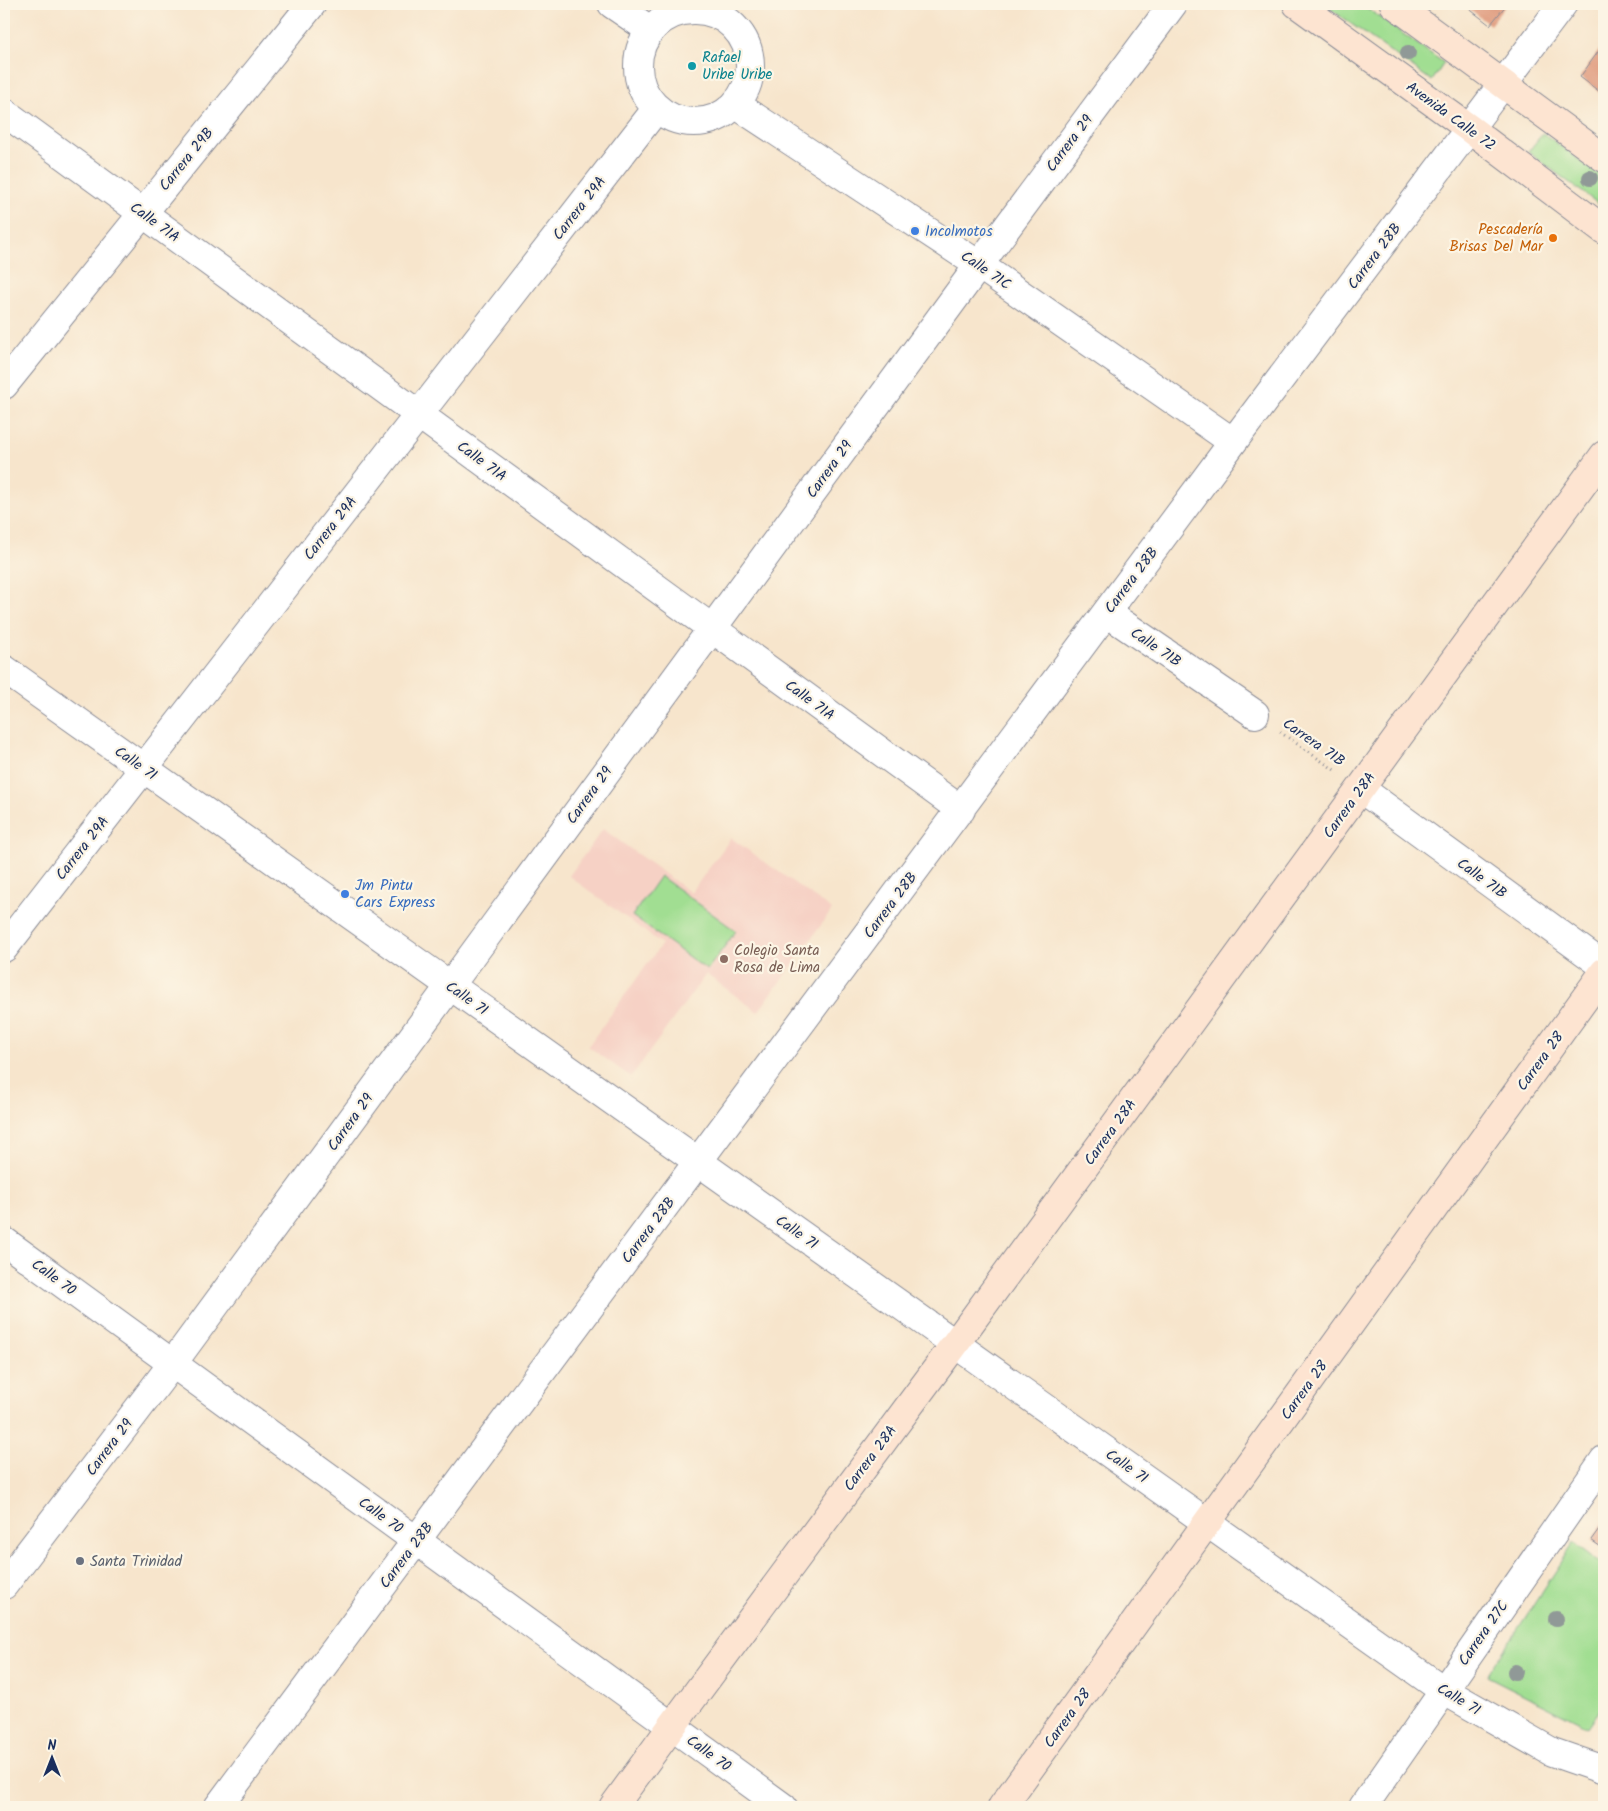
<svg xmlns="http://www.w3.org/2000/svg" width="1608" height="1811" viewBox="0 0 1608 1811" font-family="Kalam,sans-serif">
  <rect width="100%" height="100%" fill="#fcf5e5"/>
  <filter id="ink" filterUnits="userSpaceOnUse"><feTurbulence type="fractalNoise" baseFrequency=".02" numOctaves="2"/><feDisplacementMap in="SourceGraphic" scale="10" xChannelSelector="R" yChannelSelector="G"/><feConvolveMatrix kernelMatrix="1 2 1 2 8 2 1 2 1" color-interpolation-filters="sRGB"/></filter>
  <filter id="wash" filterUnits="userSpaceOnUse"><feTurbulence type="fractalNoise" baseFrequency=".0096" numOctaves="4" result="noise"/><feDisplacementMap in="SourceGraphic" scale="20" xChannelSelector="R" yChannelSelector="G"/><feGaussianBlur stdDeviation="1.12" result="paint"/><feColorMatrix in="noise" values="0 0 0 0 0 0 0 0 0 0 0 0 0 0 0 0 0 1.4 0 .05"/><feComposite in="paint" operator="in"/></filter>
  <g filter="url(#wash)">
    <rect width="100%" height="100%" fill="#f7e5cc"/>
    <path fill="#f6d1c5" d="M603,829L691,893L731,838L832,910L758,1012L706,974L631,1077L588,1046L662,944L569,876Z"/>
    <path fill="#a1de92" stroke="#5e8678" d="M1323,4H1361L1444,63L1432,81Z
      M1543,133L1604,178V208L1528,152Z
      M660,876L736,931L707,970L632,916Z
      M1574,1543L1604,1566V1704L1588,1727L1487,1676Z"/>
    <g id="blocks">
      <path fill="#df997b" d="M1463,4H1507L1490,25Z
        M1603,45L1604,46V95L1580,77Z
        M1604,1522V1549L1591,1540Z"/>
    </g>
  </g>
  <g filter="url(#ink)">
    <use href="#blocks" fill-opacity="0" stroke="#898a95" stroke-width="1"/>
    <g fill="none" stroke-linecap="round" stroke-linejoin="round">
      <g stroke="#898a95" stroke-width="30">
        <path id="street" d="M612,4L650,30
          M638 66a56 56 0 1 1 112 0a56 56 0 1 1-112 0Z
          M735,104L979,265L1233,442
          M4,112L961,810
          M4,385L312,4
          M1107,613L1255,714
          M4,669L1443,1690L1552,1752L1604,1770
          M1361,789L1604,966
          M4,948L657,108
          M4,1241L783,1807
          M4,1585L173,1363L979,265L1173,4
          M218,1807L1233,442L1563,4
          M1363,1807L1604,1460"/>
      </g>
      <g stroke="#898a95" stroke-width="30">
        <path id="secondary" d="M1297,4L1470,129L1604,230
          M1394,4L1604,158
          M613,1807L672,1726L955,1344L1604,455
          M1002,1807L1604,972"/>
      </g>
      <path stroke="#898a95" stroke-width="3" stroke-dasharray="1 4" stroke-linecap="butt" d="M1280,732L1336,771"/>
      <use href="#street" stroke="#fff" stroke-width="28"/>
      <use href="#secondary" stroke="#fde4d1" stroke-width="28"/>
    </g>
    <g fill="#909997">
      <circle cx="1408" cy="53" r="8"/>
      <circle cx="1590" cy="178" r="8"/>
      <circle cx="1556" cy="1619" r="8"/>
      <circle cx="1515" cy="1672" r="8"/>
    </g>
  </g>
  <circle fill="#0f9aa8" stroke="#fcf5e5" stroke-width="2" cx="692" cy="66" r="5"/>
  <g fill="#3f7fe0" stroke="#fcf5e5" stroke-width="2">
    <circle cx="915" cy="231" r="5"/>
    <circle cx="345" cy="894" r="5"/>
  </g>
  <circle fill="#e8710a" stroke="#fcf5e5" stroke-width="2" cx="1553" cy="238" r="5"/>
  <circle fill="#8d6e63" stroke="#fcf5e5" stroke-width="2" cx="724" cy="959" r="5"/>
  <circle fill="#6b7280" stroke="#fcf5e5" stroke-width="2" cx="80" cy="1561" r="5"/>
  <g text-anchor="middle" stroke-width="4.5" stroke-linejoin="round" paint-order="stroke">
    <g font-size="15" fill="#0d838f" stroke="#fcf5e5" text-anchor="start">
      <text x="702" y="62">Rafael<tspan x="702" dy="17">Uribe Uribe</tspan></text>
    </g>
    <g font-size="15" fill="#1b2f5e" stroke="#fcf5e5">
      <text transform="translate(1451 116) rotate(36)" y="5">Avenida Calle 72</text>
      <text transform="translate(1069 143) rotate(-53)" y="5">Carrera 29</text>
      <text transform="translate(186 159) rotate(-51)" y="5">Carrera 29B</text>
      <text transform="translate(579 208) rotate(-52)" y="5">Carrera 29A</text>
      <text transform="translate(155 222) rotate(36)" y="5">Calle 71A</text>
      <text transform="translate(1374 256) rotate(-53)" y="5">Carrera 28B</text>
      <text transform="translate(986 270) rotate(34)" y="5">Calle 71C</text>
      <text transform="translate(482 461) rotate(36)" y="5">Calle 71A</text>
      <text transform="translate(829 469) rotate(-54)" y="5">Carrera 29</text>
      <text transform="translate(330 528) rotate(-52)" y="5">Carrera 29A</text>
      <text transform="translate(1131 580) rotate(-53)" y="5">Carrera 28B</text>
      <text transform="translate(1156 647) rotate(34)" y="5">Calle 71B</text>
      <text transform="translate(810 700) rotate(36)" y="5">Calle 71A</text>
      <text transform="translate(1314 742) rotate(35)" y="5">Carrera 71B</text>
      <text transform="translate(136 763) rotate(35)" y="5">Calle 71</text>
      <text transform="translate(589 795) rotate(-54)" y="5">Carrera 29</text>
      <text transform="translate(1349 805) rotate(-54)" y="5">Carrera 28A</text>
      <text transform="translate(82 848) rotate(-52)" y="5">Carrera 29A</text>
      <text transform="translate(1482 878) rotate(36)" y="5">Calle 71B</text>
      <text transform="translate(890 905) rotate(-53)" y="5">Carrera 28B</text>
      <text transform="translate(467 998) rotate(35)" y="5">Calle 71</text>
      <text transform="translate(1540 1061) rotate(-54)" y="5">Carrera 28</text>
      <text transform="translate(350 1122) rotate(-54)" y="5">Carrera 29</text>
      <text transform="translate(1110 1132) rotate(-54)" y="5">Carrera 28A</text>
      <text transform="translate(648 1230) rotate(-53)" y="5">Carrera 28B</text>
      <text transform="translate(797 1232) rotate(35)" y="5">Calle 71</text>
      <text transform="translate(54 1277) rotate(36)" y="5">Calle 70</text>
      <text transform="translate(1304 1390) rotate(-54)" y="5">Carrera 28</text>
      <text transform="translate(109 1447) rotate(-53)" y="5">Carrera 29</text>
      <text transform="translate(870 1458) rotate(-53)" y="5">Carrera 28A</text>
      <text transform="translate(1127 1466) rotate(35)" y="5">Calle 71</text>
      <text transform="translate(381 1515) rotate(36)" y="5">Calle 70</text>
      <text transform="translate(406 1555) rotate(-53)" y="5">Carrera 28B</text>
      <text transform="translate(1483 1633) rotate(-55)" y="5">Carrera 27C</text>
      <text transform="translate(1459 1699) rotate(31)" y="5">Calle 71</text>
      <text transform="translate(1067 1718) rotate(-54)" y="5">Carrera 28</text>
      <text transform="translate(709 1753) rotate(36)" y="5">Calle 70</text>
    </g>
    <g font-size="15" fill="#c56008" stroke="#fcf5e5" text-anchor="end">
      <text x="1543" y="234">Pescadería<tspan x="1543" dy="17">Brisas Del Mar</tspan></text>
    </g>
    <g font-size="15" fill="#366cbe" stroke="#fcf5e5" text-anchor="start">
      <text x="925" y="236">Incolmotos</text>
      <text x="355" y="890">Jm Pintu<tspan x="355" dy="17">Cars Express</tspan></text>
    </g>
    <g font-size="15" fill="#785e54" stroke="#fcf5e5" text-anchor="start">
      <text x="734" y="955">Colegio Santa<tspan x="734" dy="17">Rosa de Lima</tspan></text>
    </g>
    <g font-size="15" fill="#5b616d" stroke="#fcf5e5" text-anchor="start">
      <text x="90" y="1566">Santa Trinidad</text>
    </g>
  </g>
  <rect width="1608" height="1811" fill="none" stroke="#fcf5e5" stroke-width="20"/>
  <g transform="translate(52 1758)" stroke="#fcf5e5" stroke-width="4" paint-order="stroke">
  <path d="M0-4L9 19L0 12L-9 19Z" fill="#1b2f5e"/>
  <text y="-8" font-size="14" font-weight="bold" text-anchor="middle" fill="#1b2f5e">N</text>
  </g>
</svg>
